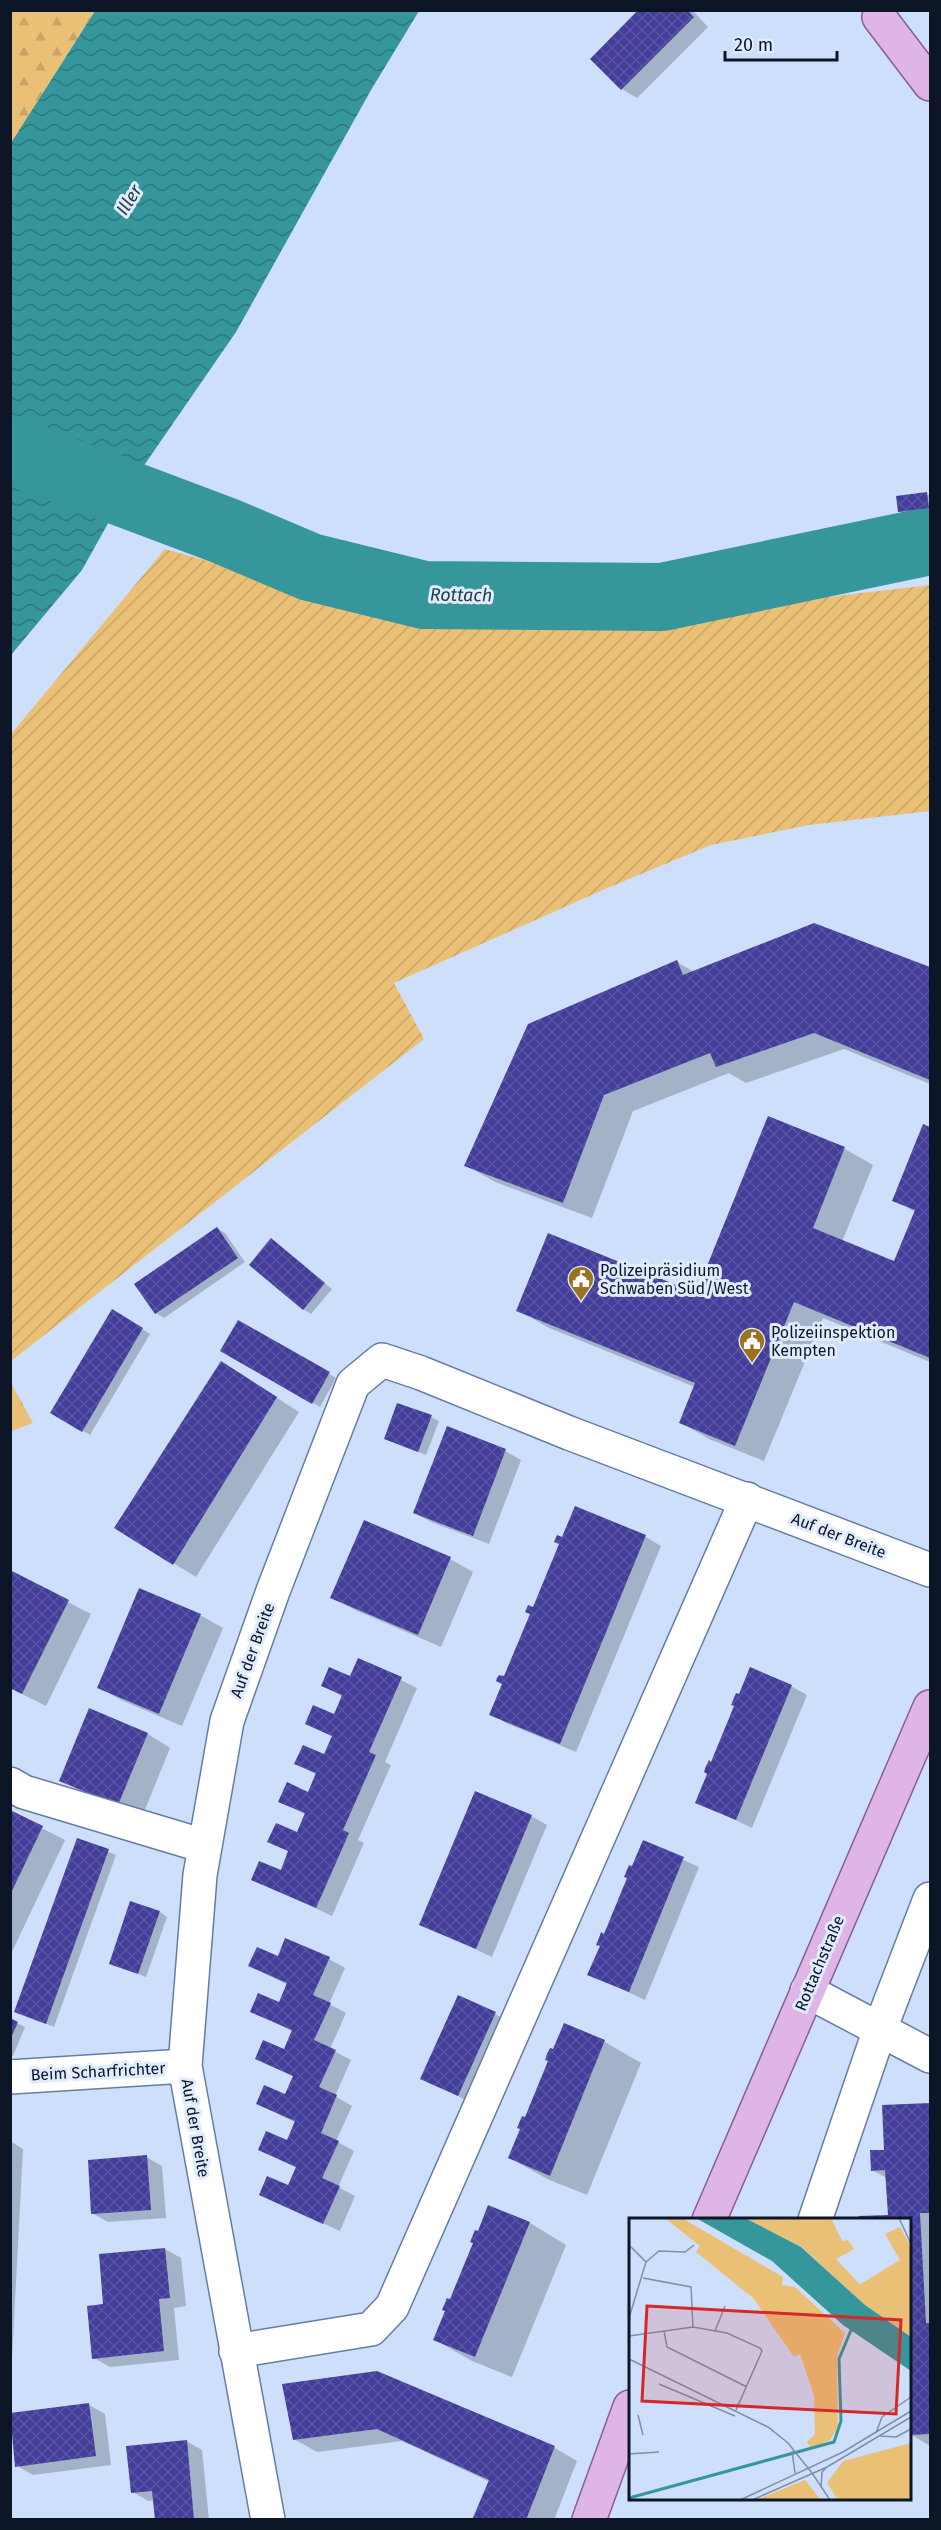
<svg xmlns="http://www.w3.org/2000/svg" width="941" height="2530" viewBox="0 0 941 2530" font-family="'Fira Sans',sans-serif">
  <defs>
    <pattern id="forest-firs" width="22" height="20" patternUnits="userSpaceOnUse" patternTransform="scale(1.5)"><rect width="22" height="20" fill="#eac076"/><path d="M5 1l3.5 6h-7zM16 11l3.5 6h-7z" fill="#c8a466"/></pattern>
    <pattern id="park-tufts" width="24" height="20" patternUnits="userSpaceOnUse" patternTransform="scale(1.5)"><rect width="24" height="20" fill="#eac076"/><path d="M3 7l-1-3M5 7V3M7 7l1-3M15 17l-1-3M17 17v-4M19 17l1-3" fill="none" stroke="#c8a466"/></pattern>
    <pattern id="garden-furrows" width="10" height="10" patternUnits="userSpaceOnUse" patternTransform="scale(1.5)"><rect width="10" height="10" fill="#eac076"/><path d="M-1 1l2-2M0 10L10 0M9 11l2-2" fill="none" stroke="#c8a466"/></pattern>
    <pattern id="water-waves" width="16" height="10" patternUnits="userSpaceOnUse" patternTransform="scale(1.5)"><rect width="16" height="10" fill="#35969c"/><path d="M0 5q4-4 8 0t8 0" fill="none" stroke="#2b797f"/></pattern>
    <pattern id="building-cross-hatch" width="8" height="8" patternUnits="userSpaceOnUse" patternTransform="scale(1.5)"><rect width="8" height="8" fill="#433d9b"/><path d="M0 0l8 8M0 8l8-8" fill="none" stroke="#5a56a2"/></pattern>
  </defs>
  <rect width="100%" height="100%" fill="#cedffb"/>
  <path fill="url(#forest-firs)" d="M11,11H95L11,143Z"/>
  <path fill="url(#park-tufts)" d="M11,1383L33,1423L11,1431H10Z"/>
  <path fill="url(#garden-furrows)" d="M165,549L408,618L658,617L930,585V811L809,825L711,845L605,889L394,983L424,1039L11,1361V734Z"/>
  <path fill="url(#water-waves)" d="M95,11H419L371,90L236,332L125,493L82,570L11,655V143Z"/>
  <path fill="#0003" d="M640,10H692L708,27L637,98L622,89Z
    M926,493L930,496V512L907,515L899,511Z
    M814,924L930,969V1084L844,1049L746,1083L729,1073L633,1111L592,1218L495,1182L466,1165L677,962L694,972Z
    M768,1118L845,1149L873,1165L842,1242L895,1263L915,1212L894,1200L924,1126L930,1129V1362L823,1318L764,1461L709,1439L680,1422L695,1387L547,1327L518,1310L697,1295Z
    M218,1229L225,1233L245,1262L164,1318L156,1313Z
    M272,1240L332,1289L311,1314L303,1309Z
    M113,1311L150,1334L90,1435L52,1412Z
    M239,1322L336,1378L320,1407L222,1351Z
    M222,1363L299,1412L196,1577L173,1563Z
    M431,1417L439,1421L426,1455L386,1439Z
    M448,1428L505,1451L521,1460L489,1544L431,1522L415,1513Z
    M576,1508L646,1537L661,1546L576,1752L506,1723L491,1714Z
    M450,1559L473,1572L441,1647L355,1610L332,1597Z
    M10,1572L91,1614L46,1706L10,1688Z
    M200,1615L223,1628L182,1726L121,1700L98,1687Z
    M359,1660L417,1688L385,1762L391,1765L358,1840L364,1843L332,1916L253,1879L281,1872L290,1852L269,1841L297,1834L306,1815L280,1801L309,1794L317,1775L296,1764L325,1756L333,1737L307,1723L335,1716L343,1697L323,1685L351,1678Z
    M791,1686L807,1695L752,1828L697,1802L736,1706Z
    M90,1710L148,1734L170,1748L142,1817L84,1793L61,1780Z
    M10,1812L65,1840L10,1956Z
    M531,1816L547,1825L492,1957L421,1924Z
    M78,1840L116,1855L54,2027L15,2011Z
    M644,1842L699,1867L645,2000L589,1974Z
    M160,1912L167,1917L146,1977L110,1963Z
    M278,1958L329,1959L345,1968L329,2004L346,2013L330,2049L351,2060L335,2096L352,2106L336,2141L354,2151L338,2187L355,2196L340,2231L261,2195L289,2187L297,2168L260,2149L288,2142L296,2123L258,2104L286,2096L294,2077L257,2058L285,2051L293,2032L252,2011L279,2004L288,1985L250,1966Z
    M495,2014L511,2023L474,2104L422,2078Z
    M10,2020L25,2027L13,2056L10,2055Z
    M565,2025L605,2042L641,2063L587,2195L547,2179L510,2158Z
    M930,2104V2446L910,2434V2220L889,2216L887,2178L872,2170L886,2151L883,2106Z
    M10,2141L23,2149L10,2396Z
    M146,2157L162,2166L166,2218L108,2222L92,2213Z
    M489,2207L530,2223L566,2245L512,2377L472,2361L435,2340Z
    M165,2249L181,2258L186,2306L174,2308L179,2360L110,2367L94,2358L105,2306Z
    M377,2372L555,2448L577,2461L554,2520H474L490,2482L402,2441L317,2452L294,2439Z
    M89,2405L105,2414L111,2465L33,2475L17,2466L10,2415Z
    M186,2441L202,2450L209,2520H157L155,2500L148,2501L133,2492Z"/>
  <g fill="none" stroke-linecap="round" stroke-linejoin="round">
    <path stroke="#35969c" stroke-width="68" d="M10,450L225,531L310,567L424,595L662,597L930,541"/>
  </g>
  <path fill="url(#building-cross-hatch)" d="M638,10H687L694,17L621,90L590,59Z
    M927,492L929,508L898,512L896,496Z
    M814,923L930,967V1080L814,1033L716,1067L710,1053L604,1095L563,1203L464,1166L528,1024L677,960L683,975Z
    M768,1116L845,1147L813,1228L894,1261L915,1210L892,1201L923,1124L930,1127V1358L794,1302L735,1446L679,1423L695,1383L516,1311L548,1233L696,1293Z
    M217,1227L238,1258L155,1314L134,1284Z
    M271,1238L325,1283L303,1310L249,1265Z
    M112,1309L143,1328L82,1432L50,1413Z
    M238,1320L330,1372L312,1404L220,1351Z
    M221,1361L277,1397L173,1565L114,1528Z
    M397,1403L432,1415L418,1452L384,1439Z
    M447,1426L506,1449L473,1536L413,1513Z
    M575,1506L646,1535L560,1744L489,1715L502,1684L496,1681L497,1678L499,1675L504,1676L530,1614L525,1612L528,1605L533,1607L559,1544L554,1542L557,1535L562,1537Z
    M364,1520L451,1557L418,1635L330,1598Z
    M10,1570L69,1600L22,1694L10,1688Z
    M139,1588L201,1614L159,1714L97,1688Z
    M358,1658L402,1677L369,1752L376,1755L343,1830L349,1833L316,1908L251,1880L259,1861L281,1870L288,1851L267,1842L276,1823L297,1832L305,1813L278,1802L287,1782L308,1792L316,1773L294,1764L303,1745L324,1754L332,1736L305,1724L313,1705L334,1714L338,1705L342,1695L321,1686L329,1667L350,1676Z
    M750,1667L792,1685L736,1820L695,1803L707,1774L704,1772L706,1766L709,1760L711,1762L734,1706L731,1705L736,1693L739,1694Z
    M89,1708L148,1733L118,1805L59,1781Z
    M475,1791L532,1815L476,1949L419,1925Z
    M10,1810L43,1826L10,1895Z
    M77,1838L109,1849L46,2024L14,2012Z
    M643,1840L684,1857L629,1992L587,1975L600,1946L596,1945L599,1938L601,1932L604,1934L627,1878L624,1877L629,1865L632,1866Z
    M130,1901L160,1911L138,1974L109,1964Z
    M285,1938L330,1957L313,1995L331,2003L314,2040L336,2050L319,2087L337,2095L321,2133L339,2141L322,2178L340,2186L323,2224L259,2195L267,2176L288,2185L296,2167L258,2150L266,2131L287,2140L295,2121L256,2104L264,2085L285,2094L293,2076L255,2059L263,2040L284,2049L292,2030L250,2012L258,1993L279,2002L287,1983L248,1966L257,1947L278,1956Z
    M458,1995L496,2012L458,2096L420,2079Z
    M10,2018L18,2022L10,2040Z
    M564,2023L605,2040L550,2176L508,2158L520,2129L517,2128L522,2116L525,2117L548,2061L545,2060L547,2054L550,2048L553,2049Z
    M930,2103V2213H920L926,2323H930V2434L910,2435V2220H859V2216L888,2215L885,2170L871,2171L870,2150H884L882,2105Z
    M147,2155L151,2210L91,2214L88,2160Z
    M488,2205L530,2222L475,2357L433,2340L445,2311L442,2310L447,2298L450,2299L473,2243L470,2242L475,2230L478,2231Z
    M165,2248L170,2298L159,2299L164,2351L92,2359L87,2306L103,2304L99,2254Z
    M377,2371L555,2446L526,2520H472L489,2480L377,2429L293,2440L282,2384Z
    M89,2403L96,2456L15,2467L10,2413Z
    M187,2440L194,2520H155L152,2491L131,2493L126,2446Z"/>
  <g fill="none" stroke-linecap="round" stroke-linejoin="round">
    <g stroke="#647da7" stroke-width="36">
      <path id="minor" d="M10,1784L24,1792L204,1846
        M807,1991L930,2056
        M10,2077L185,2066
        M815,2220L880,2029L930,1899
        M236,2351L371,2329L392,2307L747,1499
        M268,2520L185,2066L200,1875L227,1721L273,1591L353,1384L382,1360L421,1373L569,1433L930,1570"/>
    </g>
    <g stroke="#875e98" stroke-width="36">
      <path id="major" d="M879,17L930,84
        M709,2220L930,1707
        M589,2520L630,2407"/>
    </g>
    <use href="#minor" stroke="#fff" stroke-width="33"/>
    <use href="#major" stroke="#deb5e6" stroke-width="33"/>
  </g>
  <defs>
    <g id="civic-pin" transform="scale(1.35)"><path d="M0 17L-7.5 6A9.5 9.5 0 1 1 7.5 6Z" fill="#9b7220" stroke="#e0ebfe"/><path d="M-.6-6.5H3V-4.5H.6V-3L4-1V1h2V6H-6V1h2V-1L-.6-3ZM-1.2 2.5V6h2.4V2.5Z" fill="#fff"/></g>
  </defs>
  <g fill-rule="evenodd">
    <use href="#civic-pin" x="581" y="1279"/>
    <use href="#civic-pin" x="752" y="1341"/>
  </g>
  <g text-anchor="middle" stroke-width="6" stroke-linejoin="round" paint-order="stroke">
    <g font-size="16" fill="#0d1626" stroke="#e0ebfe" text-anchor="start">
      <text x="600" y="1276">Polizeipräsidium<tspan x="600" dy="18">Schwaben Süd/West</tspan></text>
      <text x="771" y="1338">Polizeiinspektion<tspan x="771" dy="18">Kempten</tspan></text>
    </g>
    <g font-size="16" fill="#0d1626" stroke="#e0ebfe">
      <text transform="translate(839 1535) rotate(21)" y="6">Auf der Breite</text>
      <text transform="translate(252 1650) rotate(-70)" y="6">Auf der Breite</text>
      <text transform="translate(819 1963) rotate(-67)" y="6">Rottachstraße</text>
      <text transform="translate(98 2071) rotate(-3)" y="6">Beim Scharfrichter</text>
      <text transform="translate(196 2128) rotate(80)" y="6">Auf der Breite</text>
    </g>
    <g font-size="18" font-style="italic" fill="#234042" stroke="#e0ebfe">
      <text transform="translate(129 200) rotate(-58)" y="6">Iller</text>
      <text transform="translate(461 595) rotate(1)" y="6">Rottach</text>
    </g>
  </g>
  <g transform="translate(629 2218)">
    <rect width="282" height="282" fill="#cedffb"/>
    <path d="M141,0H202L213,23L219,22L225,31L207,41ZM271,9L282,29V108L253,90L230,67L271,42L256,16Z" fill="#eac076"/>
    <path d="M116,0H141L207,41L253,90L282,108V119L236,87L173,29Z" fill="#eac076"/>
    <path d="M282,225V282H209L198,265L214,243ZM176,262L192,282H127Z" fill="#eac076"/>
    <path d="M53,0L154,59L153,67L166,69L216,115L208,139L209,209L201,222L182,231L178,224L186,216L185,178L171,136L165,139L124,80L67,34L71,28L37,1Z" fill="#eac076"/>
    <path d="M67,0H116L172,29L236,87L282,119V153L214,107L143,43Z" fill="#35969c"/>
    <path fill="none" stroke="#35969c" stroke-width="3" d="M0,280L205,224L212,203L210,141L225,105"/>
    <path fill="none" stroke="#818fa6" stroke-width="1.5" d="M270,0L282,26M0,27L17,44L0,100M17,44L30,33L56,34L65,27M14,60L62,69L64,109M35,113L38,129L118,169M86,113L96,88M0,118L64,109L98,115L131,130L133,133L107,192M0,141L139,209L159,225L183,255M30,166L106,198M266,190L282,179M9,197L14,217M247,215L253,199L266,190M251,218L267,219L282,211M163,233L166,255M0,236L30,234M183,255L201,282M192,270L193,254L197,250M111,282L214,234L282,193M123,282L198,249L282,199"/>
    <path fill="#d62828" fill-opacity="0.15" stroke="#d62828" stroke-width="3" d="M18,88L272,102L267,196L13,183Z"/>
    <rect width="282" height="282" fill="none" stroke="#0d1626" stroke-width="3"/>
  </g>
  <rect width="941" height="2530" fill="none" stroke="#0d1626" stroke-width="24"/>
  <path d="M725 51v9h112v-9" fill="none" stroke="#0d1626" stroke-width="3"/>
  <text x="734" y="51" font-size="18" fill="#0d1626" stroke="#e0ebfe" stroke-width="4.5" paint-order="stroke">20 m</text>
</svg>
